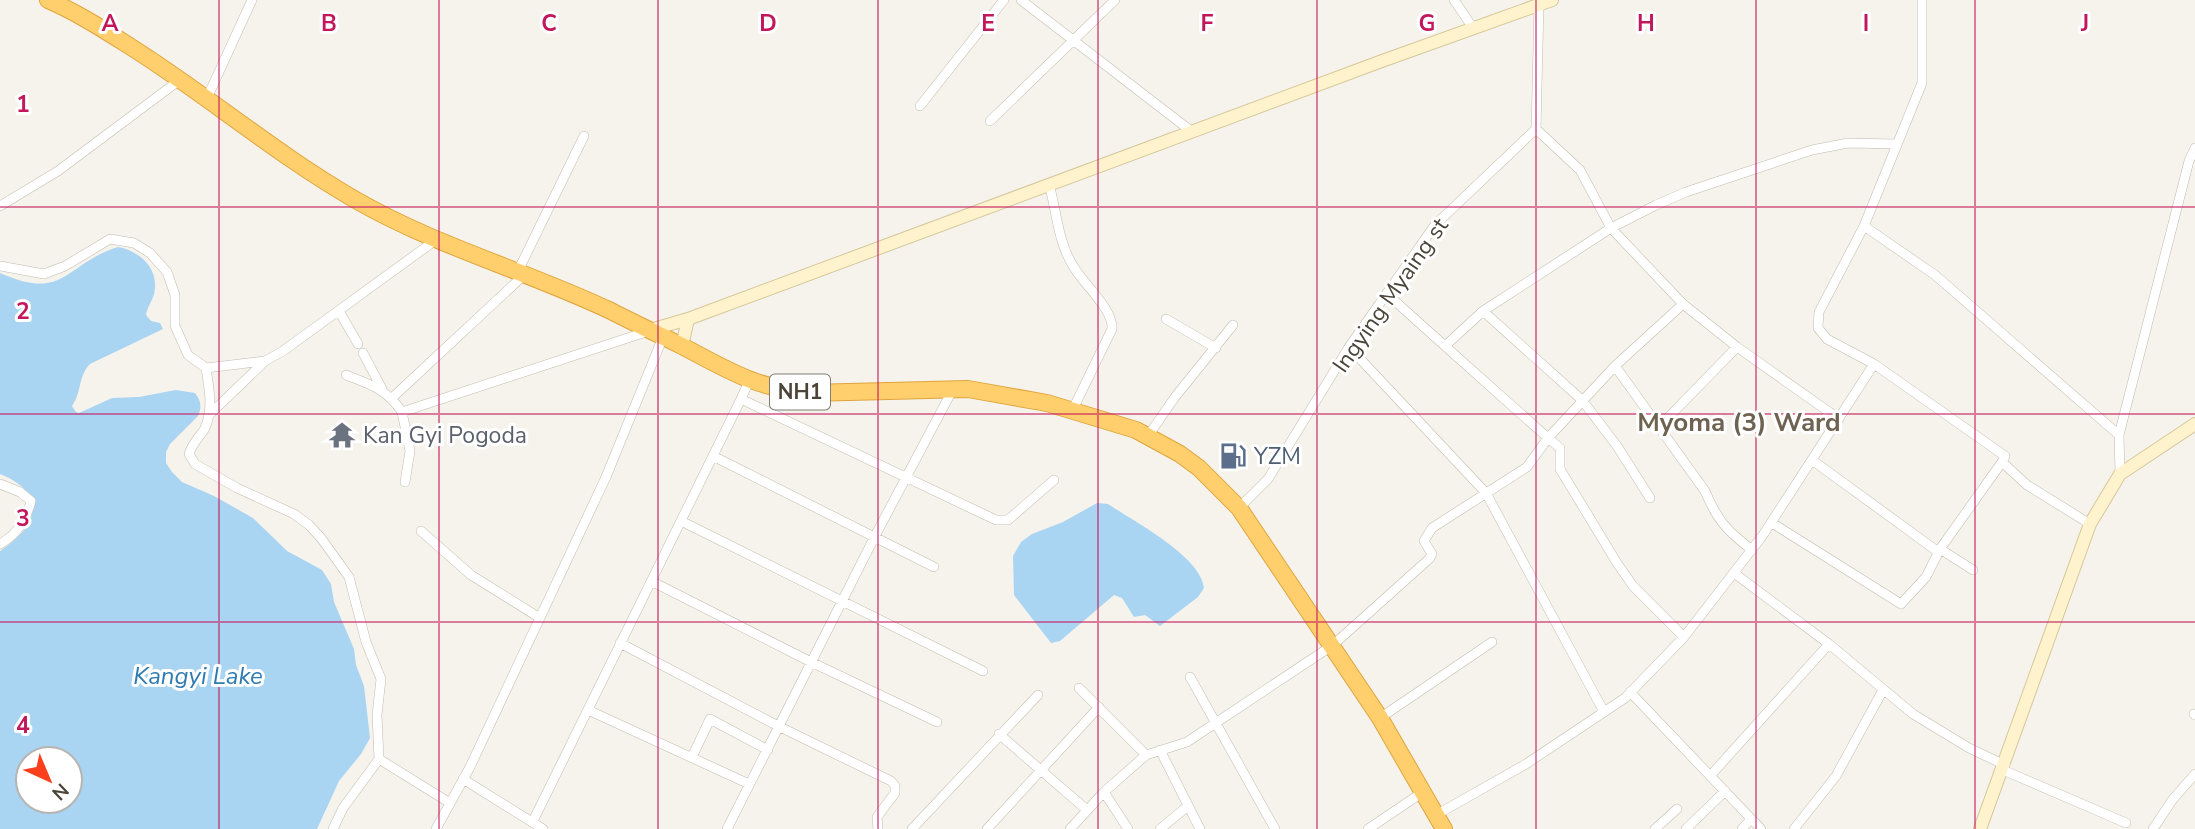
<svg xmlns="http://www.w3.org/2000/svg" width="2195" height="829" viewBox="0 0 2195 829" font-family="'Nunito Sans',sans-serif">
  <rect width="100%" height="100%" fill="#f6f3ec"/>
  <path fill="#a9d4f2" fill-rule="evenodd" d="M118,247C140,251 160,269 154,294C152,302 147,307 146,315L151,321L160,323L163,329L90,364C78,376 82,392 72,406L76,412L79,413L112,398L139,397L176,390L195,393C201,401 202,406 198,416L170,444L166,452V463L172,472L182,482L214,496L253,518L287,551L322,570L331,584L334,602L354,649L356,665L364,686L370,738L361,754L339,781L317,829H0V551C37,527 50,494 0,474V273C66,302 64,264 118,247ZM28,759H70V801H28Z
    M1097,503L1108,504C1133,521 1201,556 1204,588L1198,597L1160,626L1145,615L1134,617L1122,598L1114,595L1060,641L1051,643L1014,595L1013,556L1021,542L1032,534L1063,522Z"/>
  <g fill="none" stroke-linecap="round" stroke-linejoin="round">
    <g stroke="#c2bbae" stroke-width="10">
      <path id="street" d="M1021,0L1191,131
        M1454,0L1473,28
        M1922,0V83L1864,226L1819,312L1818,328L1827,339L1874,364L2005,456L2002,462L2027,485L2090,524
        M207,98L252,0
        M920,106L1004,0
        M990,121L1115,0
        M1536,129L1580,170L1611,228L1683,304L1737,347L1839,419
        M1049,184C1057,213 1058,244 1075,269C1085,285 1114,311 1112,329L1072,411
        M0,206L58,171L181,79
        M1864,226L1935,275L2119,435
        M0,266L44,274L65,266L110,239L134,243L150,253L167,272L175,295V326L188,355L206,368L265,361L283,351L437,239
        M518,271L584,136
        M1387,294L1445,346
        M1683,304L1615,366L1548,438L1445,346L1483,311L1611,228L1656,205L1686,192L1812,150L1848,143L1897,144
        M339,311L358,344
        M1483,311L1582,400L1617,446L1650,498
        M1166,319L1216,348
        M1349,347L1486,493L1604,712
        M363,353L382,389
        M1615,366L1705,491C1717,520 1727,531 1752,550
        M206,368C209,388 214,411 204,430C198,438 192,444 189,454L195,464L237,488L294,514L309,525L321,538L349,577L366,642L381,679L377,715L379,759L343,808L333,829
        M346,375C372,385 386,389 402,412L649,331
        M749,381L741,399L996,520H1008L1054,480
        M392,398L525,274
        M402,412L410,451L405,482
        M209,415L264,362
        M1659,427L1737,347
        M1148,436L1175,397L1233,325
        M713,456L934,567
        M1812,460L1937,551L1940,549L1973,570
        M2120,474L2119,435L2189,161L2195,148
        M0,484L20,492L31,501C27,518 17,535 0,544
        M1239,508L1268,479L1349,347L1435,225L1536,129L1539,5
        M681,521L983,671
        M1772,523L1901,604L1926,577L1940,549L2002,462
        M421,531L471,575L540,618
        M1734,573L1829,644L1913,714L1969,748L2005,765
        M651,581L811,662L937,722
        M620,643L780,727L891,781L895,786V793L877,817L878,829
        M1190,677L1275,829
        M1079,688L1146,755
        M1630,692L1761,829
        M588,710L749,784
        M2194,714L2195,715
        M1380,718L1492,642
        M999,734L1087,810
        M1160,750L1200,829
        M692,757L710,719L768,750
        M379,759L450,803
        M2003,770L2126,823
        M1710,776L1829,644
        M463,779L543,829
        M1104,792L1128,829
        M1436,815L1526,764L1625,698L1684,637L1763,535L1874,364
        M533,821L741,399
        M436,829L470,767L606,477L663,337
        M727,829L875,536L953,389
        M912,829L1038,695
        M987,829L1099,707
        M1070,829L1104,792L1146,755L1187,742L1333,645L1429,559L1432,554L1424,541L1432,528L1527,467L1548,438L1560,448V469L1617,563L1633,586L1684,637
        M1160,829L1188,806
        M1368,829L1423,792
        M1655,829L1677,809
        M1686,829L1725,791
        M1742,829L1751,819
        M1794,829L1836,776L1883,690
        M2153,829L2173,799L2195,774"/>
    </g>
    <g stroke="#d6c79b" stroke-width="14">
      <path id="secondary" d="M650,330L688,319L1382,61L1552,0
        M682,346L688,319
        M1980,829L2090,524L2120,474L2195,424"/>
    </g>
    <g stroke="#e0a43c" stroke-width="18">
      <path id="highway" d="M48,0C78,13 104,30 131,47C207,95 276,154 354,199C435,246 527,271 611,311C634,323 658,334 682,346C728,370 755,388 809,393L968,389L1047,403L1136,430L1180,454L1199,468L1239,508L1380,718L1444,829"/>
    </g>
    <use href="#street" stroke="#fff" stroke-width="9"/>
    <use href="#secondary" stroke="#fff3cd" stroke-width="12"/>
    <use href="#highway" stroke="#ffcf6e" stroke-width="16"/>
  </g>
  <path fill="none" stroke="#c2185b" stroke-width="2" stroke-opacity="0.55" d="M219,0V829M439,0V829M658,0V829M878,0V829M1098,0V829M1317,0V829M1536,0V829M1756,0V829M1975,0V829M0,207H2195M0,414H2195M0,622H2195"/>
  <defs>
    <g id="temple-bare" transform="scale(2.1)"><path d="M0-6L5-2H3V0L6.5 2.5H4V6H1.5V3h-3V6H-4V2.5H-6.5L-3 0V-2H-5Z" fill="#6b7280" stroke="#fff" stroke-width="2.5" paint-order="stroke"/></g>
    <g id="fuel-bare" transform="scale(2.1)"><path d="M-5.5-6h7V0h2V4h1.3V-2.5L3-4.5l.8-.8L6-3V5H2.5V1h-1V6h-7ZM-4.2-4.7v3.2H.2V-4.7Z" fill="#5c6f8a" stroke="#fff" stroke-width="2.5" paint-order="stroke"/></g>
  </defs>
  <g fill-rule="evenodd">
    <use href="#temple-bare" x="342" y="435"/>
    <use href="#fuel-bare" x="1233" y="456"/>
  </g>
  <g text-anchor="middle" stroke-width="6" stroke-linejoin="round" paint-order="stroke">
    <rect fill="#fff" stroke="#817c74" stroke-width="2" x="770" y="374.5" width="60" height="35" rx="5"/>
    <g font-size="21" font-weight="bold" fill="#4b4439">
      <text x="800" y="399">NH1</text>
    </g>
    <g font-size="23" fill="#4b4439" stroke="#fff">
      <text transform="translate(1390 295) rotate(-55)" y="8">Ingying Myaing st</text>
    </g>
    <g font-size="23" fill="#5b616d" stroke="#fff" text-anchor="start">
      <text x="363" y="443">Kan Gyi Pogoda</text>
    </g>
    <g font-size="23" fill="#4e5e75" stroke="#fff" text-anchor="start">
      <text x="1254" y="464">YZM</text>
    </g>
    <g font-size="24" font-style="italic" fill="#2e7ab2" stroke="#fff">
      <text x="198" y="684">Kangyi Lake</text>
    </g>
    <g font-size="26" font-weight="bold" fill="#6e6250" stroke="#fff">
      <text x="1739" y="431">Myoma (3) Ward</text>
    </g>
  </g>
  <g font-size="23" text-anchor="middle" font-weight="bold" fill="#c2185b" stroke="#fff" stroke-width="6" stroke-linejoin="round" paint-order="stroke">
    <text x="110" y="31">A</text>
    <text x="329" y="31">B</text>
    <text x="549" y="31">C</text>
    <text x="768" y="31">D</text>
    <text x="988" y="31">E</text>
    <text x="1207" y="31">F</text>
    <text x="1427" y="31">G</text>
    <text x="1646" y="31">H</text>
    <text x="1866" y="31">I</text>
    <text x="2085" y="31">J</text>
    <text x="23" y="112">1</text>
    <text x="23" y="319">2</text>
    <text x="23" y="526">3</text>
    <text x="23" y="733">4</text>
  </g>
  <g transform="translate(49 780) rotate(136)"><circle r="33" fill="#ffffff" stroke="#b7b4b0" stroke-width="2"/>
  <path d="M0-5L12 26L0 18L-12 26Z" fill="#fc3f1d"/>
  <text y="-10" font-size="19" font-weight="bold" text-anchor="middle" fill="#4b4439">N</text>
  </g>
</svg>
